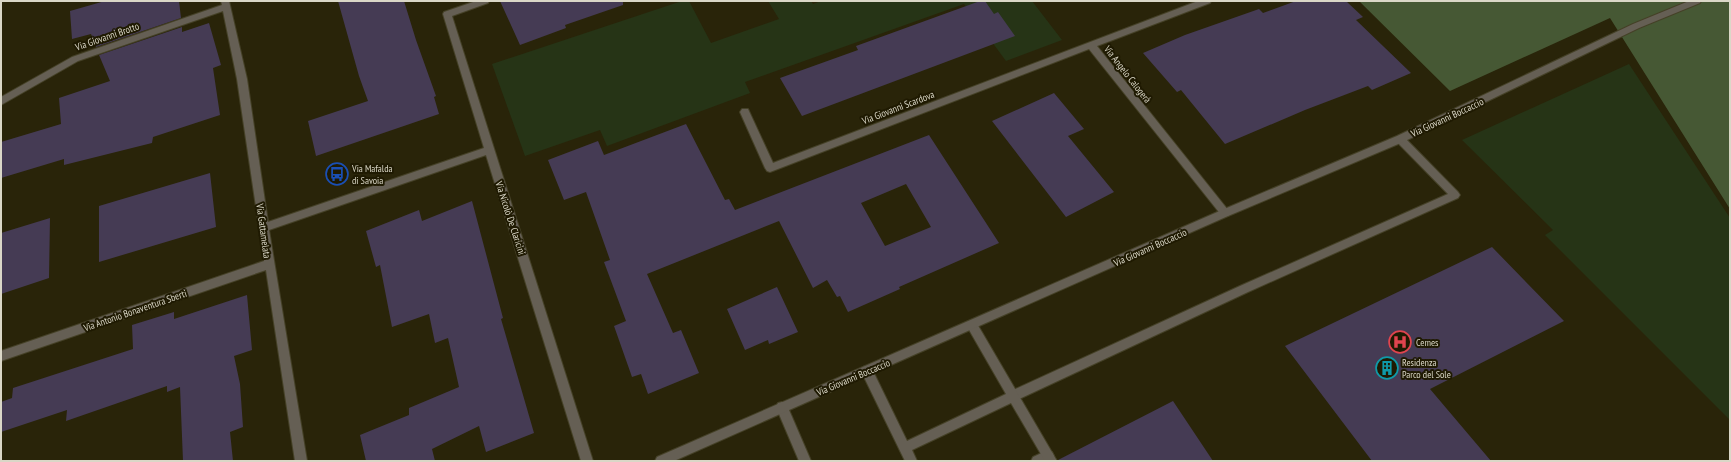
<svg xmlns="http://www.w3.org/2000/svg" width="1731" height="462" viewBox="0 0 1731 462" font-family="'PT Sans Narrow',sans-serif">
  <rect width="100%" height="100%" fill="#292409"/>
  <path fill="#263416" d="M682,1H689L711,43L779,19L768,1H811L813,4L821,1H1032L1062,40L1006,61L964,4L745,82L750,93L607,146L600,130L525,156L492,64Z
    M1629,64L1730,218V420L1545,235L1553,230L1462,140Z"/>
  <path fill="#465834" d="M1359,1H1730V209L1610,18L1450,91Z"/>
  <path fill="#453b54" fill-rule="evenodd" d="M105,1H179L181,18L96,47L91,34L72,39L70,11Z
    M338,1H404L416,40L436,96L434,97L439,114L316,156L308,121L368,101L359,76Z
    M500,1H623V5L565,25L566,28L520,45Z
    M980,1H985L994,14L998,12L1015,36L802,116L780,78L858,50L856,46Z
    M1296,1H1346L1363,17L1356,20L1411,73L1372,90L1368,86L1305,110L1225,144L1181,90L1177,92L1143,53L1185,35L1259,9L1263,13Z
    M209,23L221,65L213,68L220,115L153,137L152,143L64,165V159L1,178V142L61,124L59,98L110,81L99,55L182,27V32Z
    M1054,93L1084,129L1068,136L1114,192L1066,217L992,121Z
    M686,124L725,200L729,199L735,210L929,135L999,243L899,287L900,289L848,312L840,296L837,297L827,280L813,288L779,221L647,274L673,333L681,330L699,373L648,394L641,374L632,377L614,326L626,321L604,262L610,260L586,192L564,200L548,160L598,141L604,155ZM906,184L931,227L885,246L861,203Z
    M210,173L216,227L99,262V206Z
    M472,201L503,318L501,319L534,433L486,452L479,426L432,449L435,461H366L360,435L409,415V408L459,387L448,338L435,343L429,314L392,327L380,265L376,267L366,231L419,210L422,221Z
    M50,218L49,278L1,294V233Z
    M1492,247L1564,321L1430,389L1491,461H1372L1285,346Z
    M777,287L798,332L769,344L768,340L745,350L727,309Z
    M247,295L252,350L234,356L240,384L243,427L230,432L233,461H183L180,387L167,392V386L66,421L67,410L1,432V402L12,398L13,388L133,349L132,325L174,312V319Z
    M1173,401L1213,461H1058V460Z"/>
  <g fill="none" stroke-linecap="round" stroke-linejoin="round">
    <g stroke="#454127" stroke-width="2">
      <path id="service" d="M1400,135L1403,136L1458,192L1460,195L1458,198L1248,292L1017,400L1013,401L1009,400L1007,396L1009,392L1240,286L1448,194L1397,142L1395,139Z
        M782,402L786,403L811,461H799L776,407L778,403Z
        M1048,450L1052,452L1054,456L1052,460L1031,461L1033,457Z"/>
    </g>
    <g stroke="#454127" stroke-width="2">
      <path id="minor" d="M221,1H229L247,79L268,222L484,148L443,14L444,12L476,1H489L488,3L452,16L593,461H581L486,155L269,230L307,461H295L266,270L1,361V351L264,261L237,79L223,11L78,61L1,105V97L72,57L222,5Z
        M1198,1H1211L1210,3L1097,46L1228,210L1230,213L1228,216H1222L1089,49L770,172L767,171L765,168L740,112L742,109H748L773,163Z
        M972,320L976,322L1057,461H1045L1011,403L912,450L917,461H905L863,375L862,371L863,367L867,366L871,367L907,441L1006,394L968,328L967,325L968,322Z"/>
    </g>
    <g stroke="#454127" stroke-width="2">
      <path id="tertiary" d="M1689,1H1701L1700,3L1639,28L1403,142L1228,216L674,461H655L657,457L1222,210L1397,136L1633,24Z"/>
    </g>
    <use href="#service" fill="#655f54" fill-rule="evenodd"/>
    <use href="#minor" fill="#655f54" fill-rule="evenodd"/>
    <use href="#tertiary" fill="#655f54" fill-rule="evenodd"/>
  </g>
  <defs>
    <g id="bus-ring" transform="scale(1.15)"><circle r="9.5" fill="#1f1a02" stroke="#1a4fb4" stroke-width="1.5"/><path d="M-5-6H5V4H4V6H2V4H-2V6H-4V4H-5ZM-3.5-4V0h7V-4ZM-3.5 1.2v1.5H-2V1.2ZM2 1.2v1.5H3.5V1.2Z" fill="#1a4fb4"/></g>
    <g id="hospital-ring" transform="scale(1.15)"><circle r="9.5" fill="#1f1a02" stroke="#e0444e" stroke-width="1.5"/><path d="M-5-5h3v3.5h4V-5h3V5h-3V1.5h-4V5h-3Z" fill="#e0444e"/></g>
    <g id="building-ring" transform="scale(1.15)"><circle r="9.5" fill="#1f1a02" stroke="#0f9aa8" stroke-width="1.5"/><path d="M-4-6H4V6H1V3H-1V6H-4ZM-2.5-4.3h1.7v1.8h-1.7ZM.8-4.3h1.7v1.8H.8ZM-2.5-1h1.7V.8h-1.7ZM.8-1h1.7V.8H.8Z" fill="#0f9aa8"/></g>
  </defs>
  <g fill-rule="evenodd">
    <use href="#bus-ring" x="337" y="174"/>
    <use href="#hospital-ring" x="1400" y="342"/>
    <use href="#building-ring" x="1387" y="368"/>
  </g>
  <g text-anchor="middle" stroke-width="4" stroke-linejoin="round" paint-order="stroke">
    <g font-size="10" fill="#dad7c7" stroke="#1f1a02">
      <text transform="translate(107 36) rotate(-19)" y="4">Via Giovanni Brotto</text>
      <text transform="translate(1128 74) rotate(52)" y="4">Via Angelo Calogerà</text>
      <text transform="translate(898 107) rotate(-21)" y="4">Via Giovanni Scardova</text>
      <text transform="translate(1447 117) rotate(-25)" y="4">Via Giovanni Boccaccio</text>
      <text transform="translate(511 218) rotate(72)" y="4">Via Nicolò De Claricini</text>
      <text transform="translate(264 231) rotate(82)" y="4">Via Gattamelata</text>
      <text transform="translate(1150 247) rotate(-24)" y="4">Via Giovanni Boccaccio</text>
      <text transform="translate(135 310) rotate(-19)" y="4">Via Antonio Bonaventura Sberti</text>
      <text transform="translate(853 377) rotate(-23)" y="4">Via Giovanni Boccaccio</text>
    </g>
    <g font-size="10" fill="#dad7c7" stroke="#1f1a02" text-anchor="start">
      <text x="352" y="172">Via Mafalda<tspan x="352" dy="12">di Savoia</tspan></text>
      <text x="1416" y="346">Cemes</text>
      <text x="1402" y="366">Residenza<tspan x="1402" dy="12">Parco del Sole</tspan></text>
    </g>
  </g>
  <rect width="1731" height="462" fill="none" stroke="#dad7c7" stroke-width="4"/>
</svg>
